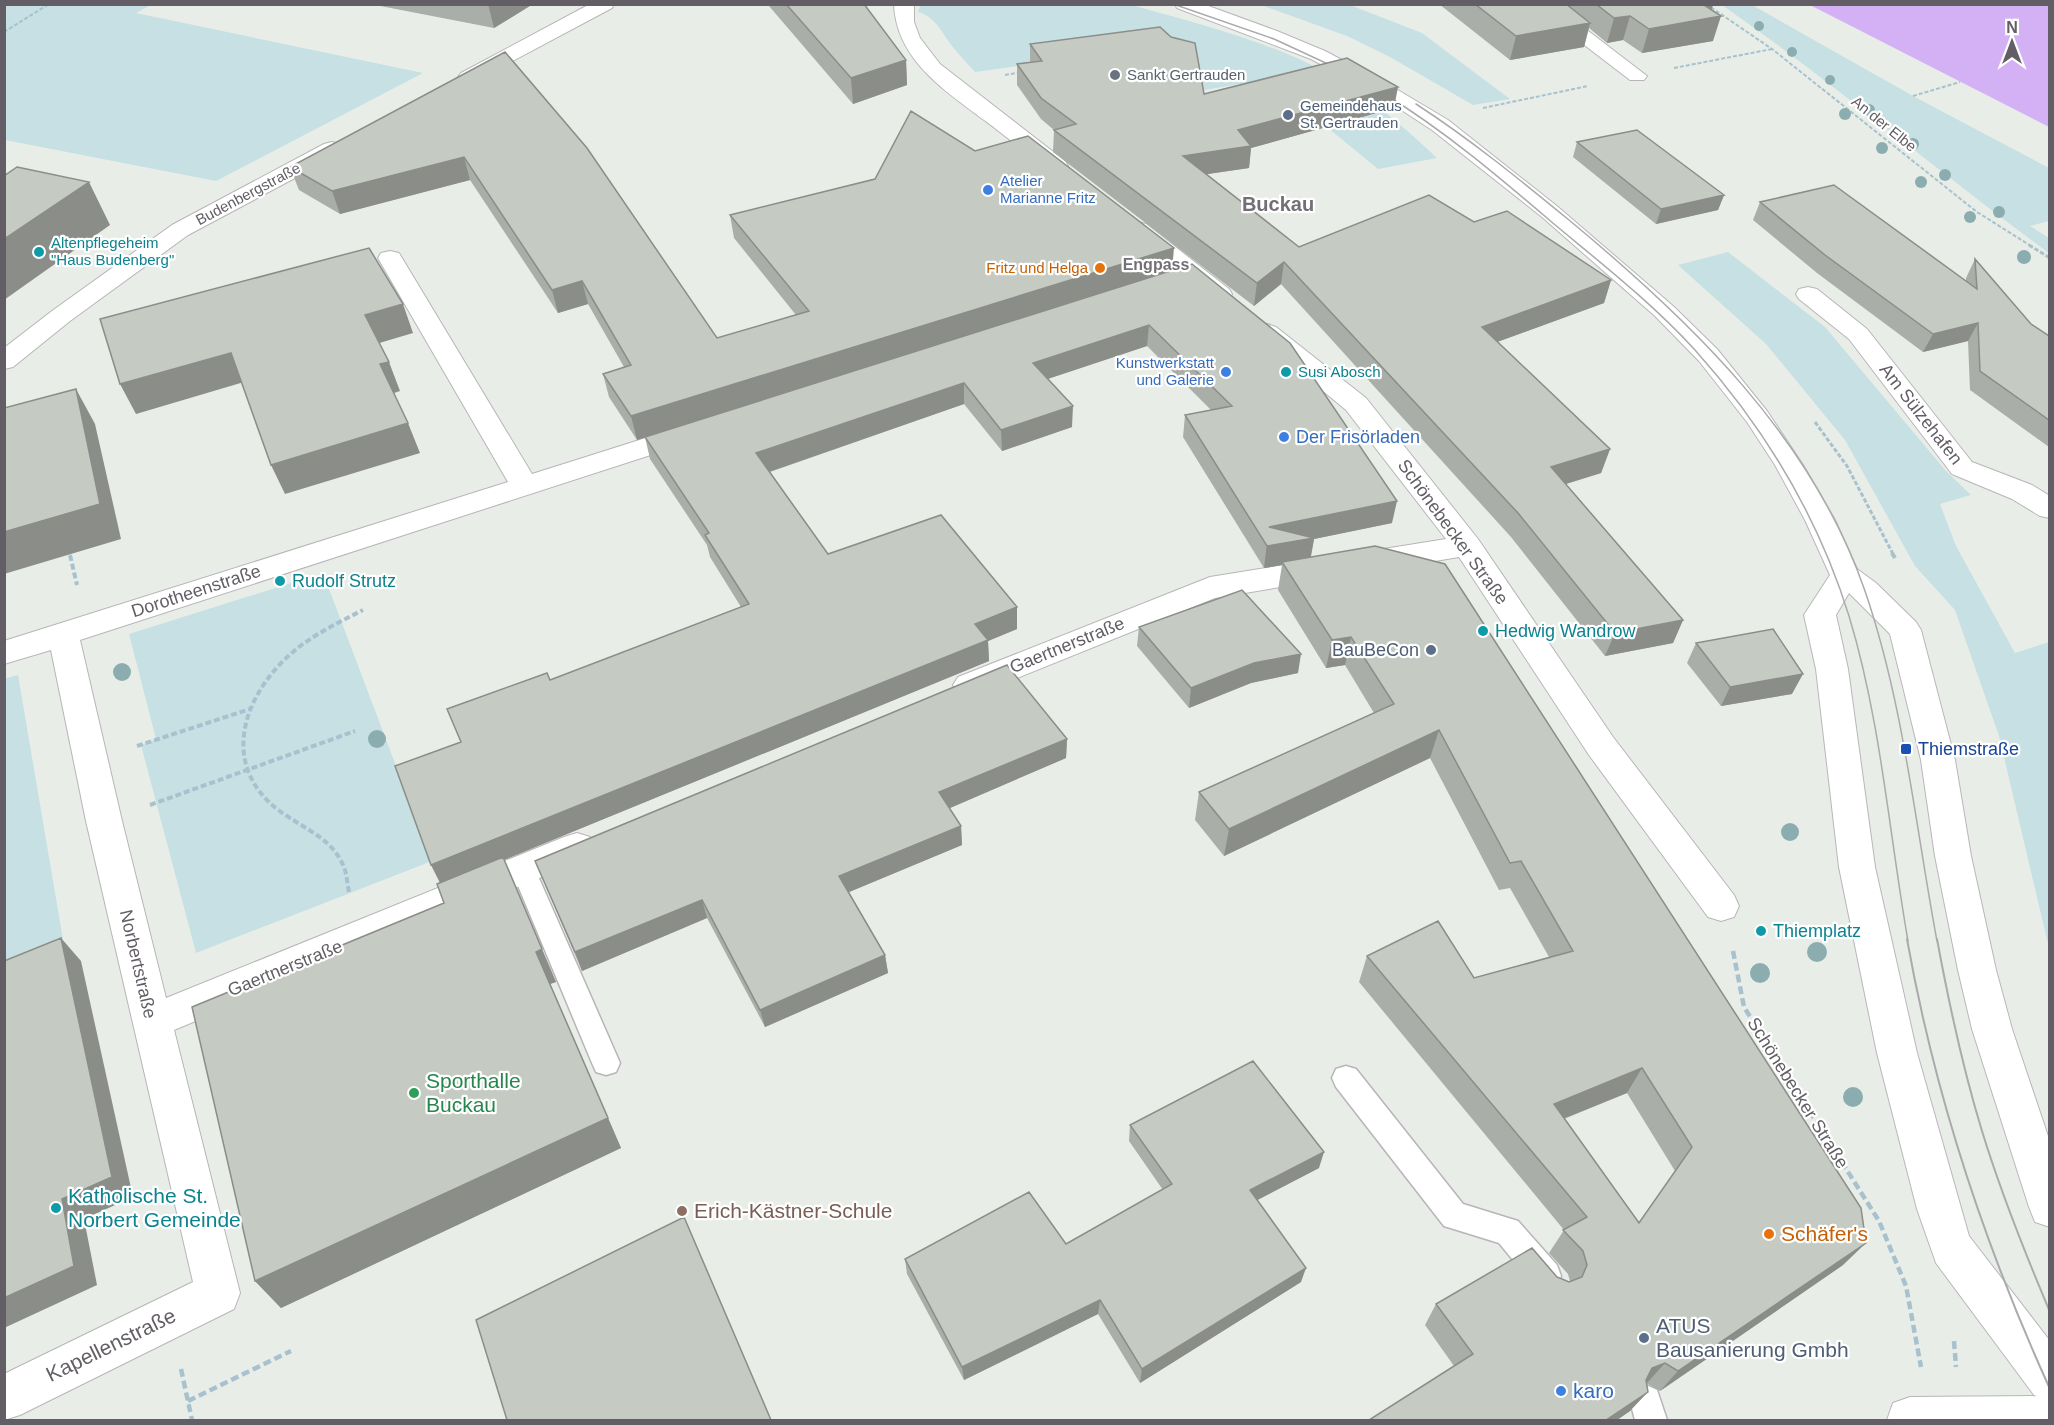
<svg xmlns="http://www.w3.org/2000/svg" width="2054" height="1425" viewBox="0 0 2054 1425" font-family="Helvetica,sans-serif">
  <rect width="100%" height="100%" fill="#e8eee7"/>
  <path fill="#c6e0e3" d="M921,4H1128C1185,20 1245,35 1299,59C1351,82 1396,119 1437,158L1378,169L1328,128L1353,120L1308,88L1259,100L1239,84L1193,92L1156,47L975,72C967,63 959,55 952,46C942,33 936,17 918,12Z
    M4,5H151L136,13L423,73L216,181L5,140Z
    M1261,5H1350L1422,33L1510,99L1473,105L1390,57L1347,36Z
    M1722,5H1752L1913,96L2049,168V221L2030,226L2049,238V253C1938,172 1834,83 1722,5Z
    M1728,252L1825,327L1946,471L1971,495L1940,504L1956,546L2015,653L2049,642V948L1999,736L1955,610L1915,566L1845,440L1766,344L1678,265Z
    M323,573L432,861L196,953L141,745L156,739L129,634Z
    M18,675L67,963L5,989L4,679Z"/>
  <path fill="#d4b0f5" d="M1810,5H2049V127Z"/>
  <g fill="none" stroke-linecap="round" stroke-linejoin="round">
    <g stroke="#b8b4b9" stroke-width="3">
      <path id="service" d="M523,859L532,862L535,869L620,1063L616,1072L606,1075L596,1072L592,1063L511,869L514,862Z
        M1346,1066L1356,1069L1463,1204L1518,1221L1557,1265L1561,1276L1557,1287L1546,1291L1535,1287L1499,1243L1444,1226L1336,1087L1332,1078L1336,1069Z
        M1646,1385L1657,1390L1667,1420H1635L1630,1401L1635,1390Z"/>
    </g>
    <g stroke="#b8b4b9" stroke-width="2">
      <path id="minor" d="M590,4H614L612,8L475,81L468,83L461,81L458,77L461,73Z
        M894,4H914V22L920,38L940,64L1065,161L1068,166L1065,171L1057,173L1049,171C1027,154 1006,136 984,120C944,90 896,59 894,4Z
        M1531,4H1553L1647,76L1644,80H1630Z
        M332,142L340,144L343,149L340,154L188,235L70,321L13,367L4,369V348L52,311L172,225L324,144Z
        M1138,222L1146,224L1229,289L1232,294L1229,299L1220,301L1211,299L1130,234L1126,229L1130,224Z
        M390,251L399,253L402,258L532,474L690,424L700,427L704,433L700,439L80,640L122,821L166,998L564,837L577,833L590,837L595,847L590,857L174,1030L240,1293L234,1309L20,1415L4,1420V1374L193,1282L86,821L51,650L4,664V641L508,482L378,258L381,253Z
        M1808,287L1817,289L1867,329L1972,462L2032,485L2050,496V518L2040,516L2012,499L1952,474L1849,339L1799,299L1796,294L1799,289Z
        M1267,324L1276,327L1366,398L1478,539L1613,737L1734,895L1739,906L1734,917L1721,921L1708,917L1589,755L1459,557L1215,598L980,693L969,697L958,693L953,685L958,677L1210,577L1446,539L1346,410L1258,337L1254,332L1258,327Z
        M2050,1396V1420H1887L1893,1403L1910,1397Z"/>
    </g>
    <g stroke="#bab5bc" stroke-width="2">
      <path id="secondary" d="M1175,4H1203L1277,31L1325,51L1391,86L1448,120L1558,207L1673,306L1717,349L1767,411L1803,465L1835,520L1857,569L1876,583L1916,622L1921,630L1955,760L1971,856L1996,970L2012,1029L2050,1142V1227L2035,1222L2029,1207L1972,1029L1958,970L1935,856L1921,760L1890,634L1849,593L1836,615L1848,669L1875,867L1917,1053L1969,1236L2050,1341V1402L2034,1395L1936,1263L1917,1209L1877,1053L1839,867L1816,669L1804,615L1830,575L1805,520L1775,465L1747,422L1699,361L1655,316L1542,217L1432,130L1377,94L1311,59L1177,8Z"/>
    </g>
    <path stroke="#a8c1cf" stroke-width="2" stroke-dasharray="4 2" stroke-linecap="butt" d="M1706,4L1772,49L1977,212L2031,246
      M4,32L49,4
      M1674,68L1772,49
      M1005,75L1021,72
      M1913,96L1960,82
      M1483,108L1588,86"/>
    <path stroke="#a8c1cf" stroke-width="3" stroke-dasharray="4.5 2" stroke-linecap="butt" d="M2029,245L2050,258
      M1815,422L1847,466L1893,554"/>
    <path stroke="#a8c1cf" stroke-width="4" stroke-dasharray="6 3" stroke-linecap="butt" d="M1892,553L1895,558
      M70,555L77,585
      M137,746L250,709
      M150,805L355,731
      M349,892C347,883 347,873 343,865C330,834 293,825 270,803C218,754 250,685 299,647C319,632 341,621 363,610"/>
    <path stroke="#a8c1cf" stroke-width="4.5" stroke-dasharray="8 4" stroke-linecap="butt" d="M1733,951L1744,1007L1879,1221L1906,1286L1921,1367
      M1954,1341L1956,1367
      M181,1369L192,1420
      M188,1401L291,1351"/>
    <use href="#service" fill="#fff" fill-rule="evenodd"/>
    <use href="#minor" fill="#fff" fill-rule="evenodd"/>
    <use href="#secondary" fill="#fff" fill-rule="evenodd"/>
    <path stroke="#abaaac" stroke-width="1.5" d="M1173,4L1274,39L1343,71
      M1383,93C1445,131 1499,177 1554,224C1602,264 1652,303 1695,350C1764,427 1818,516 1849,616C1881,721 1889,833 1908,941
      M1416,104C1470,139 1519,179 1569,220C1691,321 1812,437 1865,591C1904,705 1915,824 1937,941"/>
    <path stroke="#abaaac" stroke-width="2" d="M1907,939C1935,1096 1984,1244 2050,1389
      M1937,939C1949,1004 1963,1069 1982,1131C2001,1193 2025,1253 2050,1312"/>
  </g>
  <g fill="#8cadaf">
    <circle cx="1759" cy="26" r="5"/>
    <circle cx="1792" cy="52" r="5"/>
    <circle cx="1830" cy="80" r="5"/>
    <circle cx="1869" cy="110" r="6"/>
    <circle cx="1845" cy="114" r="6"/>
    <circle cx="1913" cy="144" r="6"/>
    <circle cx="1882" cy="148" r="6"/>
    <circle cx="1945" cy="175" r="6"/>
    <circle cx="1921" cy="182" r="6"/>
    <circle cx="1999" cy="212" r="6"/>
    <circle cx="1970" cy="217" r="6"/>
    <circle cx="2024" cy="257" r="7"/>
    <circle cx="122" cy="672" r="9"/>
    <circle cx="377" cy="739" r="9"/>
    <circle cx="1790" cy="832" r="9"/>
    <circle cx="1817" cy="952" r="10"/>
    <circle cx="1760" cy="973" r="10"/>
    <circle cx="1853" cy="1097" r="10"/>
  </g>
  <path fill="#a9aea8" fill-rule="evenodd" d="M370,4H533L494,28Z
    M769,4H864L906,60L907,85L853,104L769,6Z
    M1439,4H1713L1712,10L1713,41L1642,53L1623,40L1607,43L1589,28L1584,47L1510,60Z
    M1030,44L1204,94L1394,108L1251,148L1249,168L1207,174L1299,247L1474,222L1611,280L1604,303L1497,342L1610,449L1601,473L1566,484L1683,620L1673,643L1605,656L1511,537L1281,284L1254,306L1053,152L1054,130L1041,119L1017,85V64L1030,62Z
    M505,52L717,338L796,315L734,238L730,215L875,179L975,151L1172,271L1392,523L1314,539L1311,557L1843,1265L1660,1391L1646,1383L1630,1411L1617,1420H1369L1454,1366L1425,1325L1436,1304L1557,1277L1569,1282L1570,1281L1568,1274L1549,1253L1564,1230L1359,982L1367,956L1474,978L1549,957L1510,888L1499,890L1430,758L1224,856L1195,820L1199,792L1374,713L1345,665L1326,668L1278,590L1282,565L1264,568L1183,437L1185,415L1211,410L1147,346L1048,379L1072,427L1002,451L964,404L770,472L828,554L1017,629L988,641L989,661L504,860L556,982L550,984L621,1148L281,1308L255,1281L444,903L440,883L461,742L550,680L741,607L710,557L707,545L650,459L645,437L661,432L637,440L609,397L603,374L624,367L588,304L558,313L470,180L340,214L299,190L290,167ZM1627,1093L1675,1171L1639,1222L1564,1119Z
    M1577,142L1724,195L1718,210L1656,224L1573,157Z
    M1760,202L1966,281V278L1975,259L2031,324L2049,336V447L1970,390L1968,341L1923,352L1817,273L1753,220Z
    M1139,627L1298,673L1251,683L1189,708L1137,646Z
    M1696,643L1792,694L1721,706L1687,663Z
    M1067,739L1066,758L949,808L961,826L962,845L849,892L885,955L888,973L765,1027L707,918L582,971L535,861Z
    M1130,1125L1319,1168L1257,1200L1301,1282L1140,1383L1098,1314L964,1380L907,1274L905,1259L1066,1244L1163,1190L1129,1141Z"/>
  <path fill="#8a8d88" d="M488,4H533L494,28Z
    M1713,4L1709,18L1721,16L1713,41L1642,53L1649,29L1704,5Z
    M1630,16L1623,40L1607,43L1614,18Z
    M1590,23L1584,47L1510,60L1516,36Z
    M906,60L907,85L853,104L851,78Z
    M1398,87L1394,108L1251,148L1249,168L1181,178L1183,156L1238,130Z
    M464,157L470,180L340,214L332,191Z
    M89,182L110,225L4,300V239Z
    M1724,195L1718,210L1656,224L1661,209Z
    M1174,248L1172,271L637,440L631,416Z
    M1284,262L1281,284L1254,306L1257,283Z
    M1611,280L1604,303L1475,350L1482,327Z
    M582,281L588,304L558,313L552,290Z
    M403,304L413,333L376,344L365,315Z
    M1978,323L1968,341L1923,352L1933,334Z
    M1149,325L1147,346L1032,384L1033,363Z
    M231,353L244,382L136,414L120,384Z
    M389,362L400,391L391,394L380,364Z
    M964,383V404L760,475L756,453Z
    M76,389L95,424L121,539L4,574V532Z
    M1073,406L1072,427L1002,451L1001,430Z
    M408,423L420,453L285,494L271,465Z
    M1610,449L1601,473L1543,491L1551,467Z
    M1397,501L1392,523L1314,539L1310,560L1282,562V565L1264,568L1269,527Z
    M1017,607V629L988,641L989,661L504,860L556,982L550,984L621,1148L281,1308L255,1281L608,1118L441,885L431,865L975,624Z
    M1683,620L1673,643L1605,656L1615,633Z
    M1351,637L1345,665L1326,668L1332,640Z
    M1301,654L1298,673L1251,683L1189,708L1191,688L1254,663Z
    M1803,674L1792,694L1721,706L1730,687Z
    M1439,730L1430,758L1224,856L1229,829Z
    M1067,739L1066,758L941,812L939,792Z
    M961,826L962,845L842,895L839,876Z
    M702,900L707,918L582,971L575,952Z
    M61,938L81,961L133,1197L84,1219L97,1285L4,1328V1298L62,1199Z
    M885,955L888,973L765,1027L760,1010Z
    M1642,1068L1627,1093L1540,1128L1554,1104Z
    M1324,1152L1319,1168L1246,1206L1250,1190Z
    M1866,1243L1843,1265L1660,1391L1678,1371Z
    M1306,1268L1301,1282L1140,1383L1142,1369Z
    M1100,1300L1098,1314L964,1380L962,1367Z
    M1665,1363L1647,1383L1634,1388L1652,1368Z
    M1648,1392L1630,1411L1617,1420H1606Z"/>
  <path fill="#c5cac3" stroke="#8a8d88" stroke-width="1.5" fill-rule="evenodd" d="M786,4H864L906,60L851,78Z
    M1475,4H1566L1590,23L1516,36Z
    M1596,4H1707L1704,5L1721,16L1649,29L1630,16L1614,18Z
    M1160,27L1171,37L1195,43L1204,94L1347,58L1398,87L1238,130L1251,146L1183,156L1299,247L1429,195L1474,222L1507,211L1611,280L1482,327L1610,449L1551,467L1683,620L1615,633L1518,513L1284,262L1257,283L1054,130L1076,124L1041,98L1017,64L1042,61L1030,44Z
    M505,52L587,148L717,338L809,311L730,215L875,179L911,111L975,151L1028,136L1174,248L631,416L603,374L631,365L582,281L552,290L464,157L332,191L290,167Z
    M1637,130L1724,195L1661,209L1577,142Z
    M17,167L89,182L4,239V176Z
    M1834,185L1977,289L1975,259L2031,324L2049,336V420L1980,371L1978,323L1933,334L1825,255L1760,202Z
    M369,248L403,304L365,315L389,362L380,364L408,423L271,465L231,353L120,384L100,319Z
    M1192,264L1290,343L1397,501L1269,527L1314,538L1267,546L1185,415L1232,406L1149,325L1033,363L1073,406L1001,430L964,383L756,453L828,554L941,515L1017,607L975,624L988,640L431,865L395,766L461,742L447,709L547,673L550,680L749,604L705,535L709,533L645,437Z
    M76,389L100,504L4,532V408Z
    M1375,546L1445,564L1861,1208L1866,1243L1678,1371L1665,1363L1652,1368L1646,1380L1648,1392L1606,1420H1369L1473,1354L1436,1304L1532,1248L1557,1277L1569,1282L1582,1277L1587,1265L1583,1251L1563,1230L1587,1217L1367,956L1438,921L1474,978L1573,951L1521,861L1510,863L1439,730L1229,829L1199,792L1394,704L1351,637L1332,640L1282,562ZM1642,1068L1692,1147L1639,1223L1554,1104Z
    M1242,590L1301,654L1254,663L1191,688L1139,627Z
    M1773,629L1803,674L1730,687L1696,643Z
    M1007,665L1067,739L939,792L961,826L839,876L885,955L760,1010L702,900L575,952L535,861Z
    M503,857L542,949L536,952L608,1118L255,1281L192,1007L444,903L437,884Z
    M61,938L112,1177L62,1199L74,1266L4,1298V961Z
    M1253,1061L1324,1152L1250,1190L1306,1268L1142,1369L1100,1300L962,1367L905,1259L1029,1192L1066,1244L1172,1184L1130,1125Z
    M684,1217L771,1420H507L476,1320Z"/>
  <circle fill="#6b7280" stroke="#fff" stroke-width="2" cx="1115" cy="75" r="6"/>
  <g fill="#5c6f8a" stroke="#fff" stroke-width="2">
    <circle cx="1288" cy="115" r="6"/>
    <circle cx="1431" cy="650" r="6"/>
    <circle cx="1644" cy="1338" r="6"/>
  </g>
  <g fill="#3f7fe0" stroke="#fff" stroke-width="2">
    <circle cx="988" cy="190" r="6"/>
    <circle cx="1226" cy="372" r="6"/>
    <circle cx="1284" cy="437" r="6"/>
    <circle cx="1561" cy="1391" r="6"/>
  </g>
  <g fill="#0f9aa8" stroke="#fff" stroke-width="2">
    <circle cx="39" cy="252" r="6"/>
    <circle cx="1286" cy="372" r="6"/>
    <circle cx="280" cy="581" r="6"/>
    <circle cx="1483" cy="631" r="6"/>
    <circle cx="1761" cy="931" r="6"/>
    <circle cx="56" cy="1208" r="6"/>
  </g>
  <g fill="#e8710a" stroke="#fff" stroke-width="2">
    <circle cx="1100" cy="268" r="6"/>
    <circle cx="1769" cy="1234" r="6"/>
  </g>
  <rect fill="#1a4fb4" stroke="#fff" stroke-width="2" x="1900" y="743" width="12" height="12" rx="3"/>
  <circle fill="#2e9e5b" stroke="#fff" stroke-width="2" cx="414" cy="1093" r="6"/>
  <circle fill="#8d6e63" stroke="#fff" stroke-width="2" cx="682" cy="1211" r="6"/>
  <g text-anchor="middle" stroke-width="4.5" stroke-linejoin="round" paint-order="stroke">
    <g font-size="15" fill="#5b616d" stroke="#fff" text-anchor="start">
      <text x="1127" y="80">Sankt Gertrauden</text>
    </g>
    <g font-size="15" fill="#4e5e75" stroke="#fff" text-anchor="start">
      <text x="1300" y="111">Gemeindehaus<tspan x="1300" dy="17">St. Gertrauden</tspan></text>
    </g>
    <g font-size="15" fill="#635e65" stroke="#fff">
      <text transform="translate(1884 124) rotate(39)" y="5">An der Elbe</text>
      <text transform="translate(248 194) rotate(-28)" y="5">Budenbergstraße</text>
    </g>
    <g font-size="15" fill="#366cbe" stroke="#fff" text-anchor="start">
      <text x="1000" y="186">Atelier<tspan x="1000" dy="17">Marianne Fritz</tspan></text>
      <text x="1214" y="368" text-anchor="end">Kunstwerkstatt<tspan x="1214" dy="17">und Galerie</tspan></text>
    </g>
    <g font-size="15" fill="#0d838f" stroke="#fff" text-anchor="start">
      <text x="51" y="248">Altenpflegeheim<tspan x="51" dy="17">"Haus Budenberg"</tspan></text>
      <text x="1298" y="377">Susi Abosch</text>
    </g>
    <g font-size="15" fill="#c56008" stroke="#fff" text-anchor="end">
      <text x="1088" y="273">Fritz und Helga</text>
    </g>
    <g font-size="16" font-weight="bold" fill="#746f77" stroke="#fff">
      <text x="1156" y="270">Engpass</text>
    </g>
    <g font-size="18" fill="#635e65" stroke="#fff">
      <text transform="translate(1921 414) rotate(52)" y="6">Am Sülzehafen</text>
      <text transform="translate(1453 532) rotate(54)" y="6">Schönebecker Straße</text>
      <text transform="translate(196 591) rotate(-18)" y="6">Dorotheenstraße</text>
      <text transform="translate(1067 645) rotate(-22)" y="6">Gaertnerstraße</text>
      <text transform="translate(138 964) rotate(77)" y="6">Norbertstraße</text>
      <text transform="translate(285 968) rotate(-22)" y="6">Gaertnerstraße</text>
      <text transform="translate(1798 1093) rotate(58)" y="6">Schönebecker Straße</text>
    </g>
    <g font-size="18" fill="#366cbe" stroke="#fff" text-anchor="start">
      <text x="1296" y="443">Der Frisörladen</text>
    </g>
    <g font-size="18" fill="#0d838f" stroke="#fff" text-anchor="start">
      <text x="292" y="587">Rudolf Strutz</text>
      <text x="1495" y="637">Hedwig Wandrow</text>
      <text x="1773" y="937">Thiemplatz</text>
    </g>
    <g font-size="18" fill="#4e5e75" stroke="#fff" text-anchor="end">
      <text x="1419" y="656">BauBeCon</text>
    </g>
    <g font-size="18" fill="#164399" stroke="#fff" text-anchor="start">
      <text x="1918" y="755">Thiemstraße</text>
    </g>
    <g font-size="20" font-weight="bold" fill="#746f77" stroke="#fff">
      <text x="1278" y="211">Buckau</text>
    </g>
    <g font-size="21" fill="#27864d" stroke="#fff" text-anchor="start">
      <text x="426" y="1088">Sporthalle<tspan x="426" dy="24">Buckau</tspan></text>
    </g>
    <g font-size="21" fill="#0d838f" stroke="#fff" text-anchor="start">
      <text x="68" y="1203">Katholische St.<tspan x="68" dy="24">Norbert Gemeinde</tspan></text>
    </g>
    <g font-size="21" fill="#785e54" stroke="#fff" text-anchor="start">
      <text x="694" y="1218">Erich-Kästner-Schule</text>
    </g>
    <g font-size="21" fill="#c56008" stroke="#fff" text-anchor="start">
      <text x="1781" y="1241">Schäfer's</text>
    </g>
    <g font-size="21" fill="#4e5e75" stroke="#fff" text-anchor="start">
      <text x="1656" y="1333">ATUS<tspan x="1656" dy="24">Bausanierung Gmbh</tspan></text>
    </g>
    <g font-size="21" fill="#635e65" stroke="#fff">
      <text transform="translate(111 1345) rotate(-26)" y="7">Kapellenstraße</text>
    </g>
    <g font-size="21" fill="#366cbe" stroke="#fff" text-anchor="start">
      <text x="1573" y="1398">karo</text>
    </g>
  </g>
  <rect width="2054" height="1425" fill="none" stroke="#635e65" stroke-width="12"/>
  <g transform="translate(2012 42)" stroke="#ffffff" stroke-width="4.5" paint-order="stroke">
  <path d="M0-4.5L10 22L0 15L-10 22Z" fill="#635e65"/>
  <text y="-9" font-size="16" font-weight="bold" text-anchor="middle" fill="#635e65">N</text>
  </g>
</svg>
